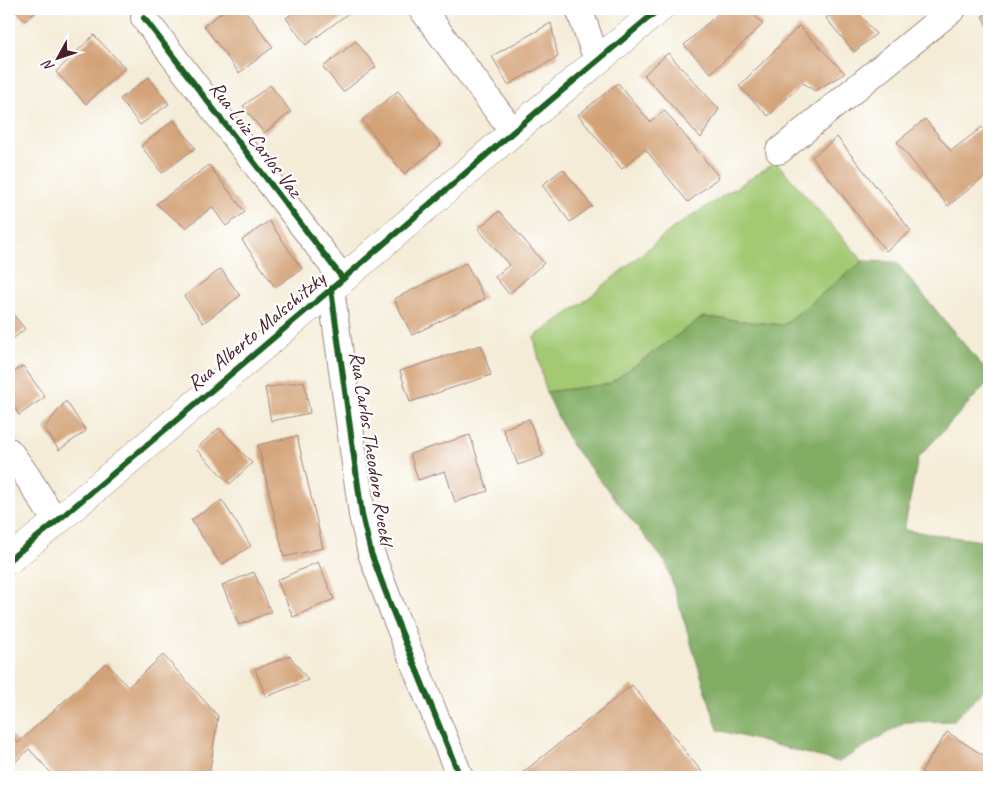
<svg xmlns="http://www.w3.org/2000/svg" width="998" height="786" viewBox="0 0 998 786" font-family="Caveat,sans-serif">
  <rect width="100%" height="100%" fill="#fff"/>
  <filter id="ink" filterUnits="userSpaceOnUse"><feTurbulence type="fractalNoise" baseFrequency=".02" numOctaves="2"/><feDisplacementMap in="SourceGraphic" scale="10" xChannelSelector="R" yChannelSelector="G"/><feConvolveMatrix kernelMatrix="1 2 1 2 8 2 1 2 1" color-interpolation-filters="sRGB"/></filter>
  <filter id="wash" filterUnits="userSpaceOnUse"><feTurbulence type="fractalNoise" baseFrequency=".0096" numOctaves="4" result="noise"/><feDisplacementMap in="SourceGraphic" scale="20" xChannelSelector="R" yChannelSelector="G"/><feGaussianBlur stdDeviation="1.12" result="paint"/><feColorMatrix in="noise" values="0 0 0 0 0 0 0 0 0 0 0 0 0 0 0 0 0 1.4 0 .05"/><feComposite in="paint" operator="in"/></filter>
  <g filter="url(#wash)">
    <rect width="100%" height="100%" fill="#f4ecd7"/>
    <path fill="#a3c973" stroke="#76744f" d="M776,162L863,261L783,325L703,317L609,384L546,392L534,337L581,304L673,228Z"/>
    <path fill="#82ad65" stroke="#666648" d="M863,261L896,262L989,374V381L918,458L904,530L989,542V684L953,721L905,722L839,762L718,730L666,563L571,444L546,392L609,384L703,317L783,325Z"/>
    <g id="blocks">
      <path fill="#d3a277" d="M14,9H39L25,21Z
        M226,9H244L273,47L239,73L204,26Z
        M298,9H354L306,45L286,18Z
        M723,9H748L763,24L711,73L684,45Z
        M838,9H855L876,34L854,52L826,18Z
        M989,12V30L982,16Z
        M551,23L558,57L508,85L492,56Z
        M799,26L845,73L815,91L803,83L768,116L739,86Z
        M94,35L125,68L86,104L56,72Z
        M356,41L376,67L343,92L323,67Z
        M668,53L719,109L701,138L644,75Z
        M149,77L169,104L140,125L120,99Z
        M618,83L650,122L664,110L719,177L688,202L645,149L622,169L578,115Z
        M270,85L291,112L264,133L243,106Z
        M398,91L441,145L404,174L362,120Z
        M925,119L951,151L982,127L989,135V173L948,206L897,142Z
        M174,120L195,148L162,173L141,146Z
        M837,137L911,231L886,251L812,157Z
        M209,165L245,212L226,226L212,207L186,228L156,204Z
        M563,169L592,206L570,222L542,185Z
        M499,211L544,263L509,294L495,277L509,265L478,229Z
        M269,221L302,269L275,287L242,240Z
        M466,263L485,299L412,335L394,299Z
        M221,269L240,296L203,323L184,296Z
        M9,309L25,329L9,342Z
        M481,345L491,375L410,402L400,371Z
        M23,366L45,397L19,415L9,399V375Z
        M304,381L310,413L271,421L265,388Z
        M66,401L86,431L59,450L44,428Z
        M529,419L543,456L518,465L503,429Z
        M219,428L252,463L230,484L196,449Z
        M470,435L488,491L455,502L445,471L418,480L410,454Z
        M297,436L323,548L284,557L258,445Z
        M222,500L251,546L221,565L191,520Z
        M318,562L334,599L293,617L277,580Z
        M254,572L271,612L239,625L222,585Z
        M163,655L218,716L209,777H55L29,749L9,768V733L18,743L106,663L128,687Z
        M290,656L308,680L266,697L255,669Z
        M632,685L706,777H516L522,773Z
        M947,732L989,759V777H930L921,772Z"/>
    </g>
  </g>
  <g filter="url(#ink)">
    <use href="#blocks" fill-opacity="0" stroke="#9f8681" stroke-width="1"/>
    <g fill="none" stroke-linecap="round" stroke-linejoin="round">
      <g stroke="#9f8681" stroke-width="28">
        <path id="minor" d="M422,9L513,132
          M579,9L597,60
          M144,18L343,279
          M779,151L953,9
          M331,289L362,515L371,553L392,609L460,777
          M9,451L25,473L56,522"/>
      </g>
      <g stroke="#9f8681" stroke-width="29">
        <path id="tertiary" d="M9,560L56,522L343,279L513,132L659,9"/>
      </g>
      <use href="#minor" stroke="#fff" stroke-width="26"/>
      <use href="#tertiary" stroke="#fff" stroke-width="28"/>
      <g stroke="#fff" stroke-width="9">
        <path id="cycleway" d="M144,18L343,279
          M331,289L362,515L371,553L392,609L460,777
          M9,560L56,522L343,279L513,132L659,9"/>
      </g>
      <use href="#cycleway" stroke="#1b5e20" stroke-width="6"/>
    </g>
  </g>
  <g text-anchor="middle" stroke-width="4.5" stroke-linejoin="round" paint-order="stroke">
    <g font-size="21" fill="#4a1f2b" stroke="#fff">
      <text transform="translate(256 139) rotate(53)" y="7">Rua Luiz Carlos Vaz</text>
      <text transform="translate(256 331) rotate(-40)" y="7">Rua Alberto Malschitzky</text>
      <text transform="translate(372 448) rotate(81)" y="7">Rua Carlos Theodoro Rueckl</text>
    </g>
  </g>
  <rect width="998" height="786" fill="none" stroke="#fff" stroke-width="30"/>
  <g transform="translate(58 58) rotate(230)" stroke="#ffffff" stroke-width="4" paint-order="stroke">
  <path d="M0-4L9 19L0 12L-9 19Z" fill="#4a1f2b"/>
  <text y="-8" font-size="14" font-weight="bold" text-anchor="middle" fill="#4a1f2b">N</text>
  </g>
</svg>
